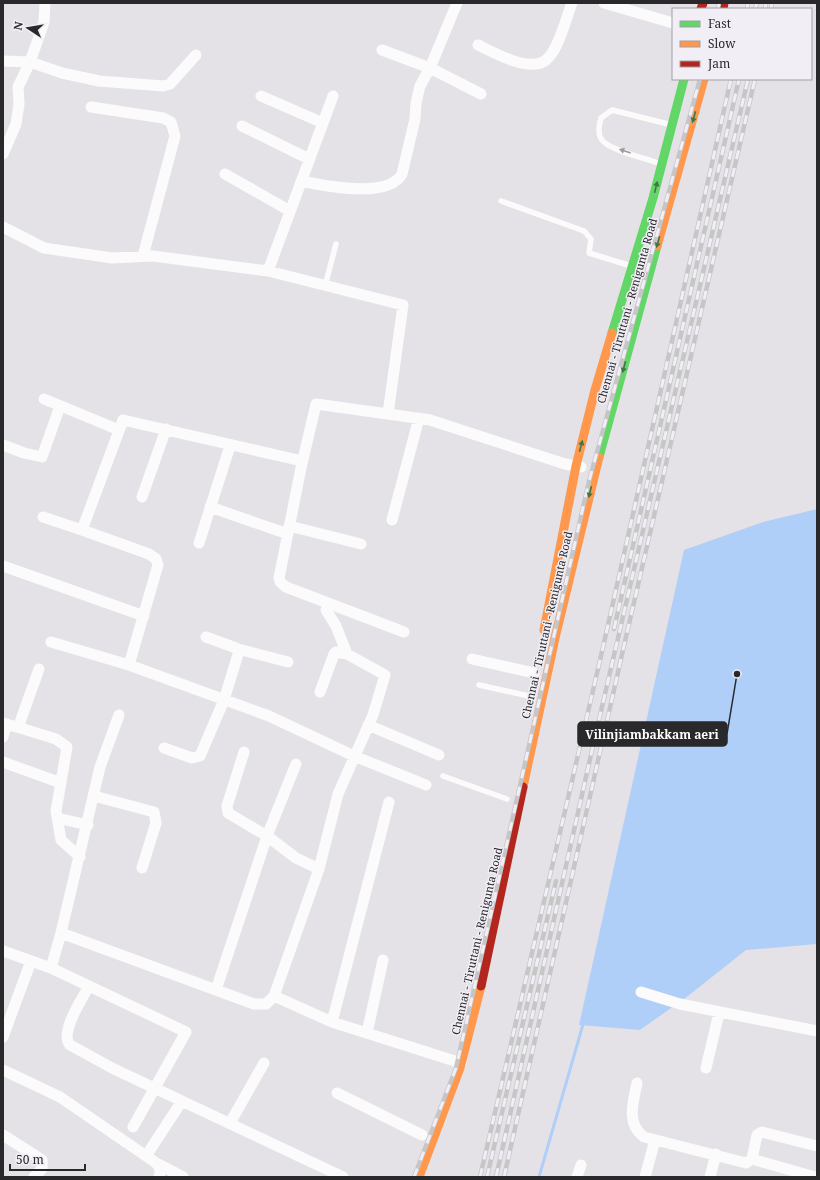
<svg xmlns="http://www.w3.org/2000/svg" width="820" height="1180" viewBox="0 0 820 1180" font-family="'Noto Serif',serif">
  <rect width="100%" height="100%" fill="#e4e2e7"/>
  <path fill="#b0cff8" d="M817,509V944L746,950L688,996L640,1030L579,1025L684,550L763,522Z"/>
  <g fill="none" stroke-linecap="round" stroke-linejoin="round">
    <path stroke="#b0cff8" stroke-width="3" d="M539,1177L584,1021"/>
    <path stroke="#fbfbfb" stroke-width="5.5" d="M658,163C645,158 609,150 602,140C597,134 599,125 601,118L612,110L668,124
      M501,201L584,231L591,239L589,253L628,265
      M325,286L336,244
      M479,685L529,696
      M443,776L507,799"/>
    <path stroke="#fbfbfb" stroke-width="11" d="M604,3L673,23
      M478,45C495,53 534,76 549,57C560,45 566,18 572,3
      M382,50L430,68L481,94
      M3,61L30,62L62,73L99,81L163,86L170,84L196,55
      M261,96L323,123
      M91,107L163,118L171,122L175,136L143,256
      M242,126L309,159
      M3,154L16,124L19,104L18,87L30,62L44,22L45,3
      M225,174L290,211
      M301,181C325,186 388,199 402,174L415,119L416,103L420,86L430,68L457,3
      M3,227L44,248L112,258L153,256L268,271L403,305L388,414L430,420L565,464L581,467
      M268,271L333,96
      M44,399L119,430
      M388,414L316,404L301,468L279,578L280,582L286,587L404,632
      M3,445L24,453L42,457L60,406
      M142,497L166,429
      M210,507L288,534
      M43,517L82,530L123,420L302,461
      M392,520L419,418
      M289,526L361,544
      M82,530L149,554L156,559L158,565L129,665
      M199,543L230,446
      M3,566L144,616
      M326,610L336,626L347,654
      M51,642L129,665L269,716L354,756L426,785
      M238,649L288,662
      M472,659L534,673
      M320,692L334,654L336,652L347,654L385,675L373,715L338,794L319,869L274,996L332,1022L461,1063
      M119,715L100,767L61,933L254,1004H266L274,996
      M3,723L16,727L19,725L39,669
      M368,725L439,755
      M17,727L56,739L67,747L56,811L61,840L80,857
      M3,737L7,724
      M164,748L192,758L200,756L224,700L239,651L236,648L206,637
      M244,752L227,806L228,813L267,836L296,858L319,869
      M3,762L61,783
      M94,796L154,812L156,823L142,868
      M57,818L88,825
      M3,951L51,968L61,933
      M51,968L186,1032L133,1127
      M89,986C82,999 59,1033 70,1045L114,1069L343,1177
      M216,990L267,836L296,764
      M641,992L680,1004L817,1031
      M332,1022L389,802
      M367,1033L383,960
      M3,1037L31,961
      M706,1068L719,1013
      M3,1070L60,1097L146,1156C155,1162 163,1166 159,1177
      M637,1083C633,1103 626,1124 644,1137L746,1163L752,1159L757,1135L762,1132L817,1146
      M337,1093L422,1135
      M230,1123L264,1063
      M3,1135L42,1160V1169L34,1177
      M146,1156L182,1101
      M752,1159L815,1177
      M158,1164L183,1177
      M577,1177L581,1165
      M645,1177L655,1140
      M710,1177L716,1154"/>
    <path stroke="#63d668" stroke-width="9" d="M612,333L653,198L684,79
      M599,457L657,246"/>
    <path stroke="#ff974d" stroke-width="9" d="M657,246L704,79
      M544,630L576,466L595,390L612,333
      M523,787L555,638L599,457
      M419,1177L460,1068L481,986"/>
    <path stroke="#b3261e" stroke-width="9" d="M701,9L703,3
      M723,9L724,3
      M481,986L523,787"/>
    <g stroke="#c6c6c7" stroke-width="4.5">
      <path id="rail" d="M718,9L719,3
        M747,9L748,3
        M755,9L757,3
        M765,9L766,3
        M771,9L772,3
        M614,629L739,79
        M414,1177L456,1068L589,481L700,79
        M480,1177L601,656L731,79
        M487,1177L556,881
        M496,1177L595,737L748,79
        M504,1177L623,650L755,79"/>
    </g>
    <use href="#rail" stroke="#f1eef6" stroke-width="3" stroke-dasharray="9" stroke-linecap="butt"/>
  </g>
  <defs><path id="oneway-solid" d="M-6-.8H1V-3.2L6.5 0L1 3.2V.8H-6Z"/></defs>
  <g fill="#437646">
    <use href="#oneway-solid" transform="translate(694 117) rotate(105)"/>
    <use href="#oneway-solid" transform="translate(656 187) rotate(-76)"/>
    <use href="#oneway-solid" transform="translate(658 242) rotate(106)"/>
    <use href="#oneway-solid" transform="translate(624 367) rotate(105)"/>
    <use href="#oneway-solid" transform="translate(581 446) rotate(-75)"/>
    <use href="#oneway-solid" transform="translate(590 492) rotate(104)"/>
  </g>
  <use fill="#9c9c9d" href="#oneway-solid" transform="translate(625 151) rotate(-161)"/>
  <g text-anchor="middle" stroke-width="3" stroke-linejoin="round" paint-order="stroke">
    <g font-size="11" fill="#29282b" stroke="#f1eef6">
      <text transform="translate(627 311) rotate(-74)" y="4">Chennai - Tiruttani - Renigunta Road</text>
      <text transform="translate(547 625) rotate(-77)" y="4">Chennai - Tiruttani - Renigunta Road</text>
      <text transform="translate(477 941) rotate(-77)" y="4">Chennai - Tiruttani - Renigunta Road</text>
    </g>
  </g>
  <path fill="none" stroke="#29282b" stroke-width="1.5" d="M737 674L727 734"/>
  <circle fill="#29282b" stroke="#f1eef6" stroke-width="1.5" cx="737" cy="674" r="4"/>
  <rect fill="#29282b" stroke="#29282b" stroke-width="1.5" x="578" y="722" width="149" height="24" rx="4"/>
  <g font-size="12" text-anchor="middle" font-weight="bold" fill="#fff">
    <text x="652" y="739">Vilinjiambakkam aeri</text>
  </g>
  <rect width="820" height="1180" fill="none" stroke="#29282b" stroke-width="8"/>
  <rect x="672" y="8" width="140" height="72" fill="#f1eef6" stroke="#a19fa5"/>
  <rect x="680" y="21" width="20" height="6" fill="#63d668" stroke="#a19fa5"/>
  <text x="708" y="28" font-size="12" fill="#29282b">Fast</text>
  <rect x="680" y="41" width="20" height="6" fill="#ff974d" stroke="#a19fa5"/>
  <text x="708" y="48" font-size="12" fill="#29282b">Slow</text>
  <rect x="680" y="61" width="20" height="6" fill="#b3261e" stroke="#a19fa5"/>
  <text x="708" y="68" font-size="12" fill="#29282b">Jam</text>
  <g transform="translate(28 28) rotate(282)" stroke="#f1eef6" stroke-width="3" paint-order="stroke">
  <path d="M0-3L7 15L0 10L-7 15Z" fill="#29282b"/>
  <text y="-6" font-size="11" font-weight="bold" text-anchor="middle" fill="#29282b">N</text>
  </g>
  <path d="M10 1164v6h75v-6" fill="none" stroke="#29282b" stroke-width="2"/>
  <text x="16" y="1164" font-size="12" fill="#29282b" stroke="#f1eef6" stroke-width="3" paint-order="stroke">50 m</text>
</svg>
